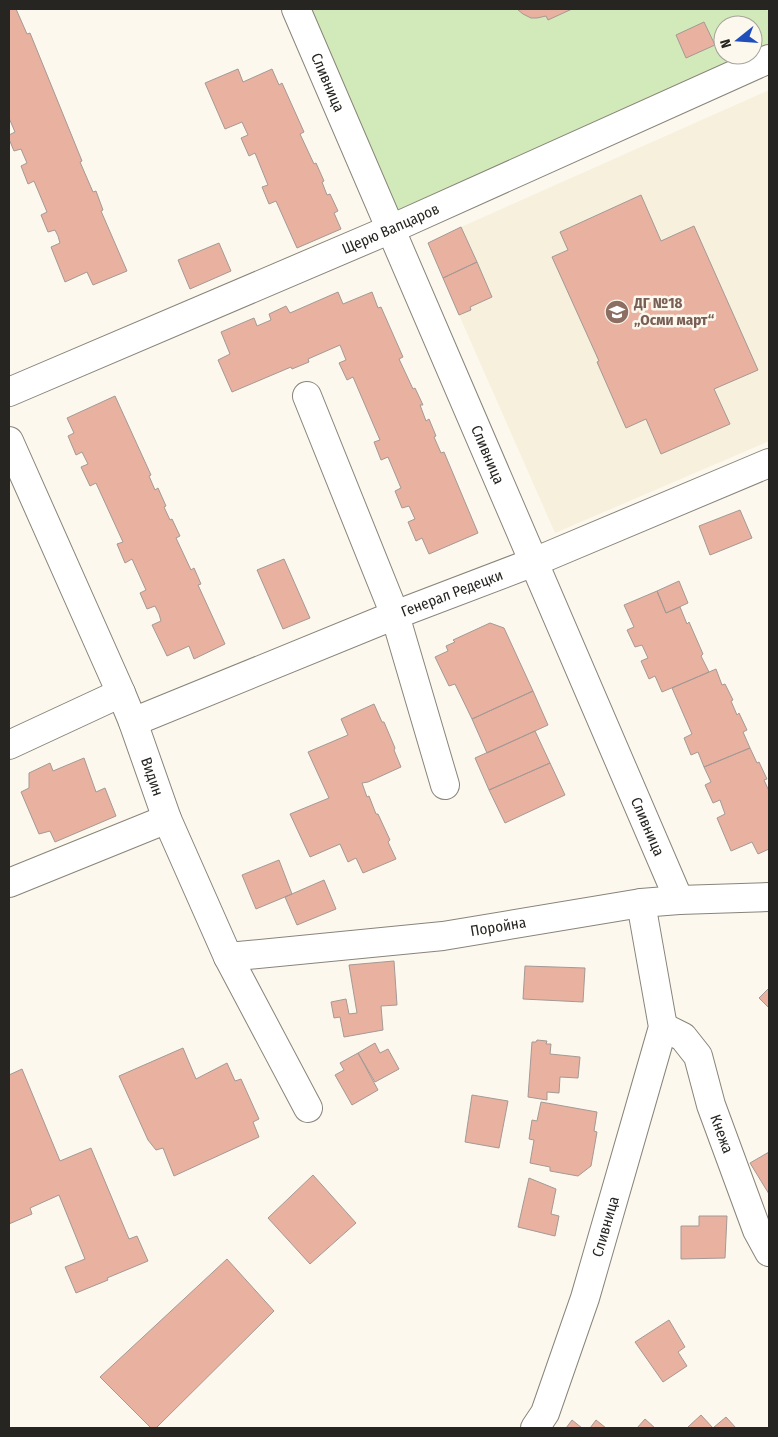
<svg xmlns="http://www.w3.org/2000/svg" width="778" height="1437" viewBox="0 0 778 1437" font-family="'Fira Sans Condensed',sans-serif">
  <rect width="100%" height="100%" fill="#fcf8ed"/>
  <path fill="#f6f0dd" d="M769,90V441L555,533L459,315L471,309L461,227Z"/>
  <path fill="#d2e9b9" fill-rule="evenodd" d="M308,9H767L769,14V52L398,213ZM723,25H753V55H723Z"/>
  <path fill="#e8b1a0" stroke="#a59995" d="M9,9H16L27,34L30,33L82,161L80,162L93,192L96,191L103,210L101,211L127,271L93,285L87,272L65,282L51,247L60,243L58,236L55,230L48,232L41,215L47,212L34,181L28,184L21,166L27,163L21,149L14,151L9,139V135L15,132L9,118Z
    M517,9H572L548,20L546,16L537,18H531L523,14Z
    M704,22L715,45L686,58L676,35Z
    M238,69L243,82L272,69L279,85L282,83L304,132L300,134L314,164L316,163L324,181L322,182L327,195L330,194L338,211L334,213L341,229L297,248L276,201L269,204L262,187L268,185L255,153L249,156L241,138L248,135L242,122L225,129L205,83Z
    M641,195L661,241L694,226L758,370L714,389L730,424L661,454L646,419L626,428L597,362L599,361L552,257L568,250L560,232Z
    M461,227L477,262L443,278L428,243Z
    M219,243L231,271L190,289L178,260Z
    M477,262L492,297L470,307L471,310L459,315L443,278Z
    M338,292L343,304L372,292L378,308L381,307L403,357L399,359L413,389L415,388L423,405H420L426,421L429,419L436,436L434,437L441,453L444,452L478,533L429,554L422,538L416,541L408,522L415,519L409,506L402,508L395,491L401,488L388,457L381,460L374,442L380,440L353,377L347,380L339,363L346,360L340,345L308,359L309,362L292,369L291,367L232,392L218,360L230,354L221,332L254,318L257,326L271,320L269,314L286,306L290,313Z
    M115,396L151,475L149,476L155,490L158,488L166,506L164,507L170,520L172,519L180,536L176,538L191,570L194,568L201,584L198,585L225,644L194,659L189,646L167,656L152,625L161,621L159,614L155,606L147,609L140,593L146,590L132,559L125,563L117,544L123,542L96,483L90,486L81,467L88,464L82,452L76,455L68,436L74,433L67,418Z
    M740,510L752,538L710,555L699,526Z
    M284,559L310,618L283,629L257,570Z
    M679,581L688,603L666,613L657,591Z
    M657,591L666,613L680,607L687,624L689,622L703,654L701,656L709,672L662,692L655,676L649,679L641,661L648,658L642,645L635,647L627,630L634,627L624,605Z
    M490,623L504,628L533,691L472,719L455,684L449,686L435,657L448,651L446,646L455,642L453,640Z
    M716,669L722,685L725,684L733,700L731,701L737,715L739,713L747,730L743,732L750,748L704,767L698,752L691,755L684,738L692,734L672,688Z
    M533,691L548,725L487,753L472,719Z
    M374,704L382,722H384L395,748L394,750L401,767L368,782L362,783L367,797L369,796L376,814H378L390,840L388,842L396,859L363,873L356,858L348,862L340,844L310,857L290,814L329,798L308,752L348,735L341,719Z
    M535,731L550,763L489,790L475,758Z
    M750,748L757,763L759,762L767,779L764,780L769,791V849L758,854L752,842L731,851L717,818L725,814L720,800L713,803L705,785L711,782L704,767Z
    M84,758L96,792L105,788L116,816L55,842L50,831L39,834L21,792L29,788V773L50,763L53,771Z
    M550,763L565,795L505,823L489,790Z
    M279,860L292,894L256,909L242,875Z
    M324,880L336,909L297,925L285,897Z
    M394,961L397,1005L381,1006L383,1030L344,1037L340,1017L334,1018L331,1002L346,999L349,1014L357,1013L349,965Z
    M525,966L585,968L583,1002L523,999Z
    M769,988V1008L759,998Z
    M537,1040L547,1041L546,1044H551L550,1054L580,1057L578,1078L560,1077L559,1093L547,1092V1100L528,1097L532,1042H536Z
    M375,1043L380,1053L388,1049L399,1069L375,1082L358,1053Z
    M183,1048L196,1079L227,1063L235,1081L241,1079L259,1119L253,1122L259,1137L174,1176L163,1148L156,1150L148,1140L119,1076Z
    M358,1053L378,1090L352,1105L335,1075L344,1070L340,1063Z
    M22,1069L60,1161L91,1148L129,1239L137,1236L148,1261L107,1278L108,1280L76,1293L65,1267L85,1259L59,1195L30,1208L32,1214L9,1224V1075Z
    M472,1095L508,1101L499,1148L465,1142Z
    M541,1102L597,1112L594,1131L597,1132L591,1166L578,1176L550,1171V1167L530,1163L534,1140L529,1139L532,1120L537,1121Z
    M769,1152V1194L750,1163Z
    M313,1175L356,1223L310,1264L268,1218Z
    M529,1178L556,1189L551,1214L559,1216L555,1236L518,1227Z
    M699,1216H727L725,1258L681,1259V1226H699Z
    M227,1259L274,1311L156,1428H151L100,1377Z
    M669,1320L685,1347L678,1352L687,1366L663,1382L635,1342Z
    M701,1415L713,1428L726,1417L736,1428H689L688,1427Z
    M645,1419L655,1428H637Z
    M572,1420L582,1428H566Z
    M596,1420L606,1428H590Z"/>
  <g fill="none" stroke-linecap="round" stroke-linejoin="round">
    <g stroke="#88847a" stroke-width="30">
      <g id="minor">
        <path id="s1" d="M296,9L679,900"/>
        <path id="s2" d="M9,392L391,229L769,59"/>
        <path d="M307,396L395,615L445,785"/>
        <path id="s3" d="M9,441L121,693L133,722L167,819L228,957L308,1108"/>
        <path id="s4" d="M133,722L395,615L534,562L769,463"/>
        <path d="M9,745L121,693"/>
        <path d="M9,883L167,819"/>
        <path id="s5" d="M228,957L443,936L641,903L679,900L769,897"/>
        <path id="s6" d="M663,1027L683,1037L698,1056L711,1105L757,1230L769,1252"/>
        <path id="s7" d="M535,1428L545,1413L585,1298L663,1027L641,903"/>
      </g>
    </g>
    <use href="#minor" stroke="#fff" stroke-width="28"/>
  </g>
  <defs>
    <g id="school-disc" transform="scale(1.25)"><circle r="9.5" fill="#8d6e63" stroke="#fcf8ed"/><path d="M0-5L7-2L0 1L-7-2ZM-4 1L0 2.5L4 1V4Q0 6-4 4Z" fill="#fff"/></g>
  </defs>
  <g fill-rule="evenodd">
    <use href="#school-disc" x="617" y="312"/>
  </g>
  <g text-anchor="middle" stroke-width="5" stroke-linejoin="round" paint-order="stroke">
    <g font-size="15" fill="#262521" stroke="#fcf8ed">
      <text dy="5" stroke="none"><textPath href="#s1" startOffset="80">Сливница</textPath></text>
      <text dy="5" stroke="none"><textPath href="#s2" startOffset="415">Щерю Вапцаров</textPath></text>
      <text dy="5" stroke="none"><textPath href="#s1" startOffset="485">Сливница</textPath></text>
      <text dy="5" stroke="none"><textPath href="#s4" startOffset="344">Генерал Редецки</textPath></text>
      <text dy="5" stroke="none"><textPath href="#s3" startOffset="365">Видин</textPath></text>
      <text dy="5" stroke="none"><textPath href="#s1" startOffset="890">Сливница</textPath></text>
      <text dy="5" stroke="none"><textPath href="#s5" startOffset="272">Поройна</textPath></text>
      <text dy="5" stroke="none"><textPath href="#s6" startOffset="128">Кнежа</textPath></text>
      <text dy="5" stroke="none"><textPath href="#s7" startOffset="214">Сливница</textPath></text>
    </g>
    <g font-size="15" font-weight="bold" fill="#785e54" stroke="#fcf8ed" text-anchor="start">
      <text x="634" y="308">ДГ №18<tspan x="634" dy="17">„Осми март“</tspan></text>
    </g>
  </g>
  <rect width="778" height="1437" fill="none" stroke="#262521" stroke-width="20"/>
  <g transform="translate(738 40) rotate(253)"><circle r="24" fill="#fcf8ed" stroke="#a6a49b"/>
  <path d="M0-4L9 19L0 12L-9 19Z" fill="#204fbc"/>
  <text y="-8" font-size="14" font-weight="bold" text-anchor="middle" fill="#262521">N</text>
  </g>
</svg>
